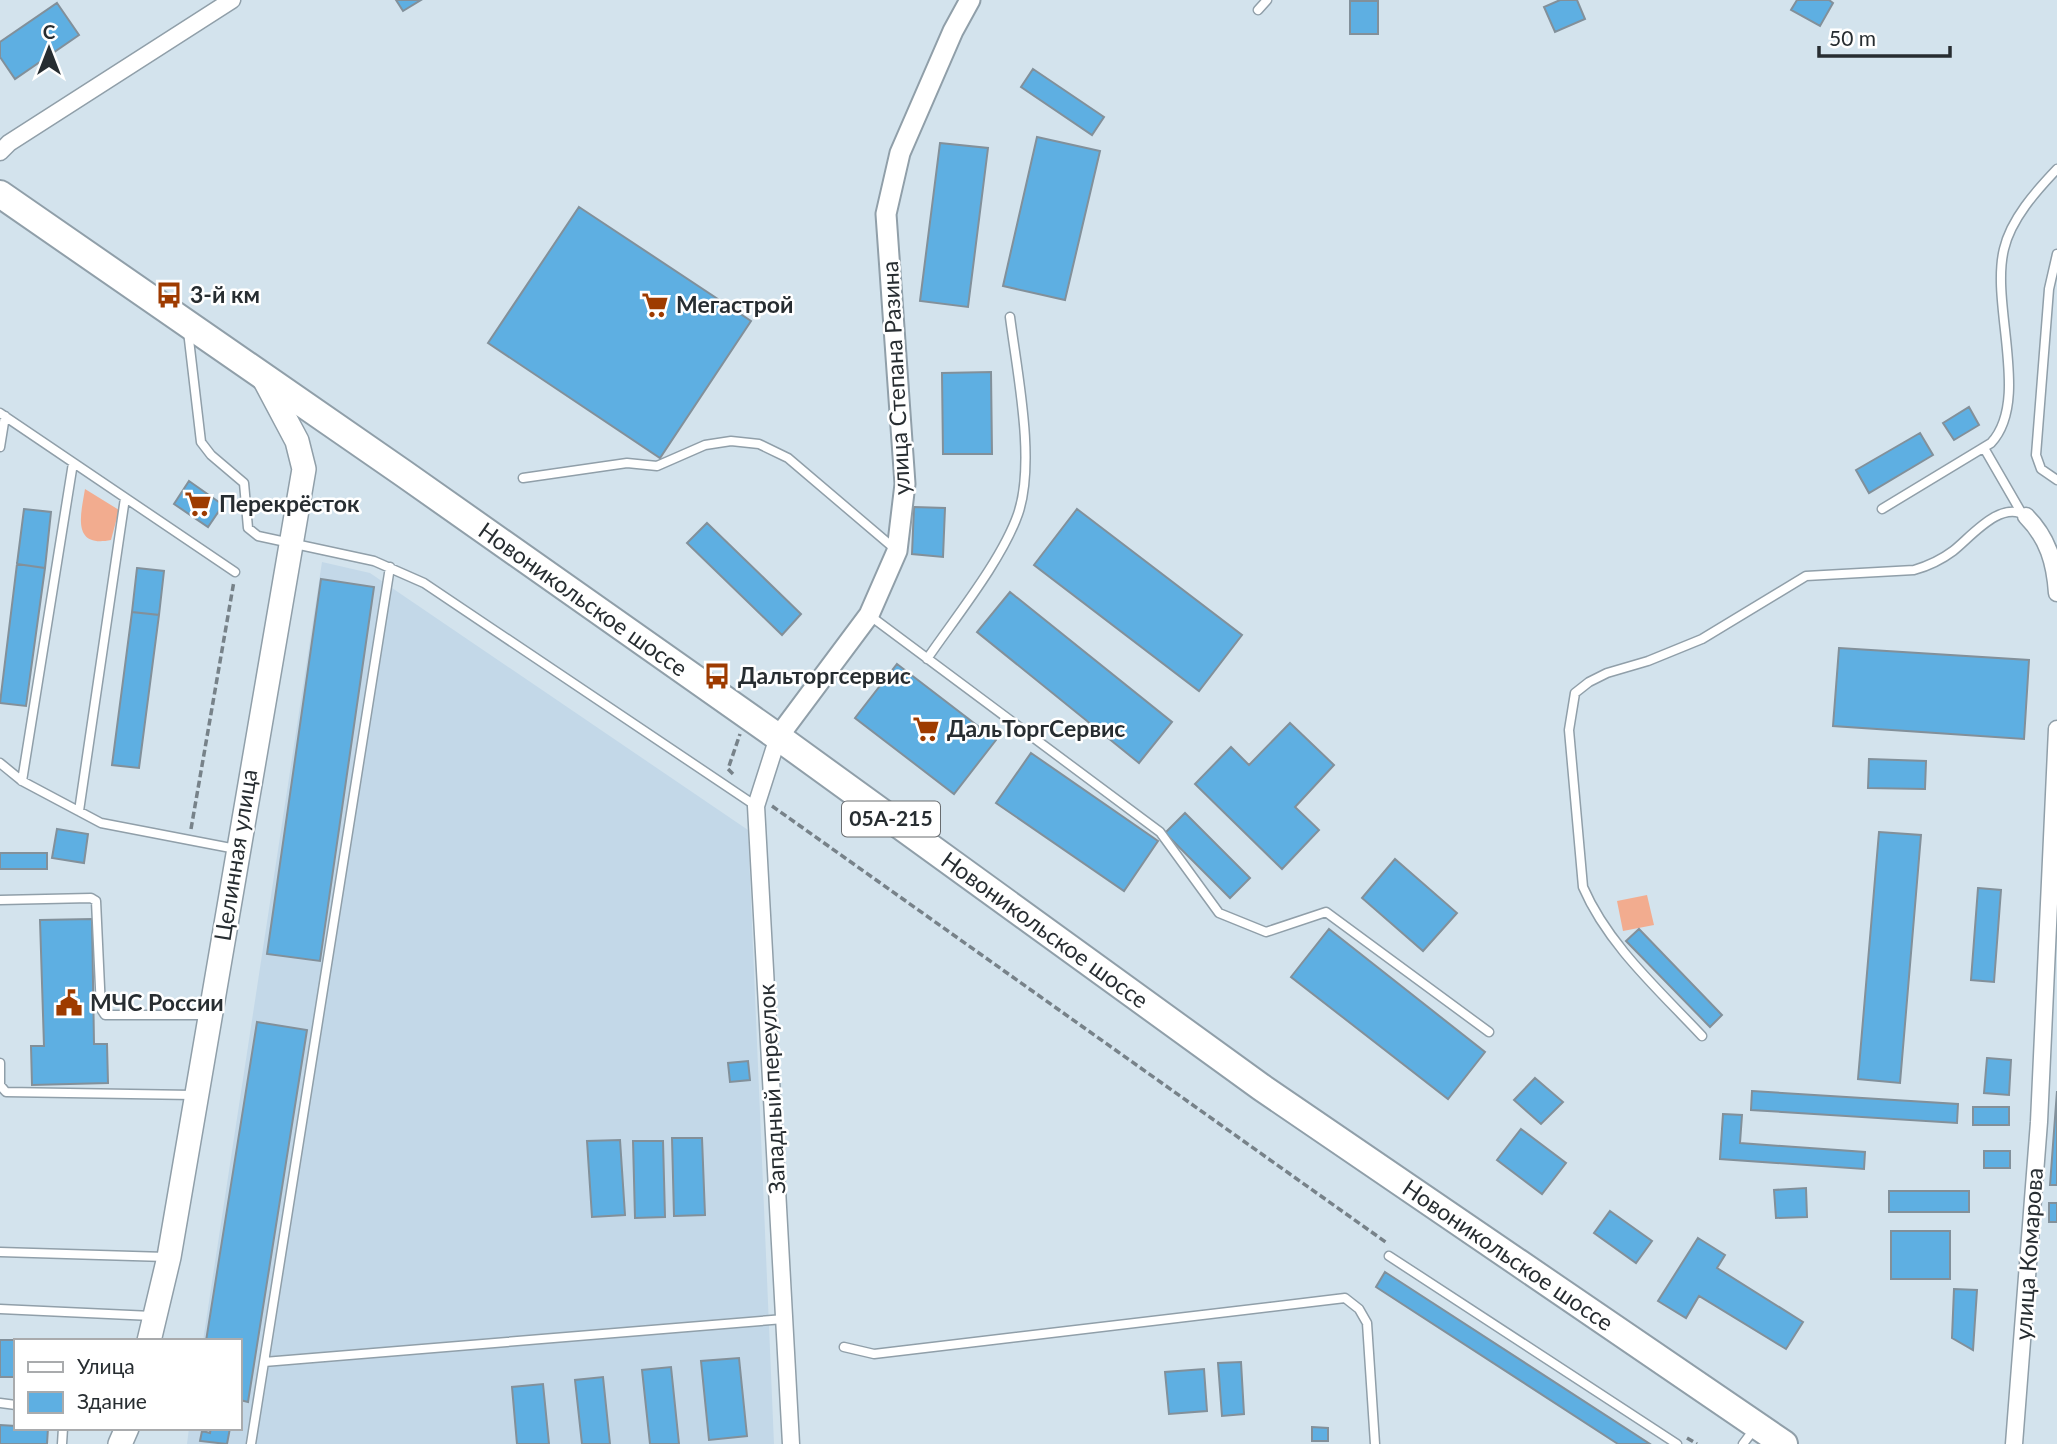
<svg xmlns="http://www.w3.org/2000/svg" width="2057" height="1444" viewBox="0 0 2057 1444" font-family="Lato,sans-serif">
  <rect width="100%" height="100%" fill="#d3e3ed"/>
  <path fill="#c3d8e8" d="M322,562L370,573L748,830L774,1444H187L189,1428H240V1341H203Z"/>
  <path fill="#f2ac8f" d="M85,489L119,510L111,540C71,548 81,514 85,489Z
    M1647,895L1654,925L1623,931L1617,901Z"/>
  <path fill="#5eafe2" stroke="#82909a" stroke-width="2" d="M396,0H421L403,11Z
    M1560,0H1577L1585,19L1555,32L1544,7Z
    M1797,0H1829L1833,3L1820,26L1791,10Z
    M1350,1H1378V34H1350Z
    M57,3L79,35L15,79L0,57V42Z
    M1033,69L1104,117L1092,135L1021,87Z
    M1037,137L1100,151L1065,300L1003,286Z
    M940,143L988,148L968,307L920,301Z
    M579,207L751,321L660,458L488,343Z
    M991,372L992,454H943L942,373Z
    M1969,407L1979,425L1954,440L1943,423Z
    M1920,433L1933,455L1869,493L1856,470Z
    M189,481L223,505L208,527L174,504Z
    M914,507L945,508L943,557L912,554Z
    M24,509L51,512L45,568L17,564Z
    M1077,509L1242,635L1199,691L1034,565Z
    M707,523L801,614L782,635L687,543Z
    M17,564L45,568L26,706L0,703Z
    M137,568L164,571L159,615L132,612Z
    M321,579L374,587L320,961L267,954Z
    M1010,592L1172,722L1139,763L977,632Z
    M132,612L159,615L139,768L112,765Z
    M1839,648L2029,660L2024,739L1833,726Z
    M897,664L996,740L954,794L855,718Z
    M1290,723L1334,765L1295,807L1319,830L1282,869L1195,784L1231,747L1249,765Z
    M1031,753L1158,841L1124,891L996,803Z
    M1869,759L1926,761L1925,789L1868,788Z
    M1185,813L1250,878L1230,898L1165,833Z
    M57,829L88,834L84,863L52,858Z
    M1879,832L1921,835L1900,1083L1858,1079Z
    M0,853H47V869H0Z
    M1395,859L1457,913L1423,951L1362,898Z
    M1978,888L2001,890L1994,982L1971,980Z
    M92,919L94,1044H107L108,1083L32,1085L31,1046H44L40,920Z
    M1329,929L1485,1052L1448,1099L1291,977Z
    M1639,929L1722,1015L1710,1027L1626,941Z
    M257,1022L307,1030L248,1402L240,1400V1341H206Z
    M1987,1058L2011,1060L2009,1095L1984,1093Z
    M748,1061L750,1080L730,1082L728,1063Z
    M1535,1078L1563,1102L1541,1124L1514,1100Z
    M1752,1091L1958,1104L1957,1123L1751,1110Z
    M2057,1091V1185H2050Z
    M1973,1107H2009V1125H1973Z
    M1723,1114L1742,1115L1740,1143L1865,1152L1864,1169L1720,1159Z
    M1521,1129L1566,1163L1542,1194L1497,1160Z
    M672,1138H702L705,1215L674,1216Z
    M620,1140L625,1215L592,1217L587,1141Z
    M633,1141H663L665,1217L635,1218Z
    M1984,1151H2010V1168H1984Z
    M1806,1188L1807,1217L1776,1218L1774,1190Z
    M1889,1191H1969V1212H1889Z
    M2049,1203H2057V1222H2049Z
    M1610,1211L1652,1241L1636,1263L1594,1233Z
    M1891,1231H1950V1279H1891Z
    M1698,1238L1725,1255L1717,1268L1803,1322L1786,1349L1699,1296L1686,1318L1658,1301Z
    M1385,1272L1650,1444H1618L1376,1287Z
    M1954,1289L1977,1290L1973,1350L1952,1338Z
    M0,1340H32L16,1341V1377H0Z
    M739,1358L747,1436L709,1440L701,1361Z
    M1241,1362L1244,1414L1222,1416L1218,1363Z
    M671,1367L679,1444H650L642,1370Z
    M1204,1369L1207,1411L1169,1414L1165,1372Z
    M603,1377L610,1444H582L575,1380Z
    M543,1384L549,1444H517L512,1387Z
    M0,1425L48,1428L47,1444H0Z
    M1312,1427L1328,1428V1441H1312Z
    M211,1428H230L227,1444L200,1441L202,1431L210,1433Z"/>
  <g fill="none" stroke-linecap="round" stroke-linejoin="round">
    <g stroke="#909fa9" stroke-width="11">
      <path id="service" d="M1258,10L1267,0
        M2057,254L2049,289L2036,455L2041,469L2057,480
        M188,331L201,442L211,455L244,483L248,528L258,536L374,561L424,583L756,806
        M0,413L235,572
        M0,447L5,416
        M1984,448L2021,512
        M523,478L627,463L657,466L705,445L731,441L759,444L788,458L895,549
        M1882,509L1991,443C2031,400 1990,305 2004,249C2011,219 2036,191 2057,169
        M869,615L1160,832L1219,913L1266,932L1326,912L1489,1032
        M927,659C955,618 1002,560 1018,514C1036,462 1017,372 1010,317
        M0,763L22,781L101,823L236,849
        M22,781L73,463
        M79,811L125,498
        M0,900L91,898L96,901L101,1009L105,1015H207
        M1702,1036C1659,990 1608,945 1583,887L1569,730L1575,693L1589,682L1607,673L1648,661L1702,639L1806,576L1914,570C1928,566 1941,560 1953,551C1971,537 2001,499 2026,516
        M0,1063V1085L6,1092L193,1095
        M0,1252L166,1257
        M1389,1256L1677,1444
        M0,1309L152,1316
        M844,1347L874,1354L1345,1298L1359,1309L1367,1323L1375,1444
        M264,1362L390,567
        M0,1403L16,1405
        M62,1444L63,1428
        M251,1444L264,1362L784,1319
        M1743,1444L1755,1428"/>
    </g>
    <g stroke="#909fa9" stroke-width="19">
      <path id="minor" d="M0,152L9,143L232,0
        M2026,516C2048,538 2055,563 2057,593
        M778,737L756,806L791,1444
        M2014,1444L2039,1122L2057,729"/>
    </g>
    <g stroke="#909fa9" stroke-width="23">
      <path id="tertiary" d="M778,737L869,615L897,551L905,484L886,214L900,153L953,31L970,0"/>
    </g>
    <g stroke="#909fa9" stroke-width="26">
      <path id="secondary" d="M149,1341L169,1257L304,469L297,441L263,377
        M120,1444L127,1428"/>
    </g>
    <g stroke="#909fa9" stroke-width="30">
      <g id="trunk">
        <path id="s1" d="M0,194L403,473L778,737L1261,1087L1784,1444"/>
      </g>
    </g>
    <path stroke="#778289" stroke-width="3.5" stroke-dasharray="7 3.5" stroke-linecap="butt" d="M733,774L728,769L740,734
      M772,806L1387,1243
      M191,829L234,581
      M1687,1438L1697,1444"/>
    <use href="#service" stroke="#fff" stroke-width="8"/>
    <use href="#minor" stroke="#fff" stroke-width="16"/>
    <use href="#tertiary" stroke="#fff" stroke-width="19"/>
    <use href="#secondary" stroke="#fff" stroke-width="23"/>
    <use href="#trunk" stroke="#fff" stroke-width="26"/>
  </g>
  <defs>
    <g id="bus-bare" transform="scale(2.1)"><path d="M-5-6H5V4H4V6H2V4H-2V6H-4V4H-5ZM-3.5-4V0h7V-4ZM-3.5 1.2v1.5H-2V1.2ZM2 1.2v1.5H3.5V1.2Z" fill="#9e3b00" stroke="#fff" stroke-width="2.5" paint-order="stroke"/></g>
    <g id="supermarket-bare" transform="scale(2.1)"><path d="M-6-5.5h2.5l.6 2H6L4.5 2H-2.5L-4.4-4H-6ZM-1.5 3.2a1.3 1.3 0 1 0 .1 0ZM3 3.2a1.3 1.3 0 1 0 .1 0Z" fill="#9e3b00" stroke="#fff" stroke-width="2.5" paint-order="stroke"/></g>
    <g id="civic-bare" transform="scale(2.1)"><path d="M-.6-6.5H3V-4.5H.6V-3L4-1V1h2V6H-6V1h2V-1L-.6-3ZM-1.2 2.5V6h2.4V2.5Z" fill="#9e3b00" stroke="#fff" stroke-width="2.5" paint-order="stroke"/></g>
  </defs>
  <g fill-rule="evenodd">
    <use href="#bus-bare" x="169" y="295"/>
    <use href="#supermarket-bare" x="655" y="305"/>
    <use href="#supermarket-bare" x="198" y="504"/>
    <use href="#bus-bare" x="717" y="676"/>
    <use href="#supermarket-bare" x="926" y="729"/>
    <use href="#civic-bare" x="69" y="1003"/>
  </g>
  <g text-anchor="middle" stroke-width="5" stroke-linejoin="round" paint-order="stroke">
    <rect fill="#fff" stroke="#686c6f" stroke-width="2" x="842" y="801.5" width="98" height="35" rx="5"/>
    <g font-size="21" font-weight="bold" fill="#272d31">
      <text x="891" y="826">05А-215</text>
    </g>
    <g font-size="23" font-weight="bold" fill="#272d31" stroke="#fff" text-anchor="start">
      <text x="190" y="303">3-й км</text>
      <text x="676" y="313">Мегастрой</text>
      <text x="219" y="512">Перекрёсток</text>
      <text x="738" y="684">Дальторгсервис</text>
      <text x="947" y="737">ДальТоргСервис</text>
      <text x="90" y="1011">МЧС России</text>
    </g>
    <g font-size="23" fill="#272d31" stroke="#fff">
      <text transform="translate(896 378) rotate(-93)" y="8">улица Степана Разина</text>
      <text dy="8" stroke="none"><textPath href="#s1" startOffset="710">Новоникольское шоссе</textPath></text>
      <text transform="translate(236 855) rotate(-81)" y="8">Целинная улица</text>
      <text dy="8" stroke="none"><textPath href="#s1" startOffset="1278">Новоникольское шоссе</textPath></text>
      <text transform="translate(772 1089) rotate(-93)" y="8">Западный переулок</text>
      <text transform="translate(2029 1254) rotate(-86)" y="8">улица Комарова</text>
      <text dy="8" stroke="none"><textPath href="#s1" startOffset="1844">Новоникольское шоссе</textPath></text>
    </g>
  </g>
  <rect x="14" y="1339" width="228" height="91" fill="#ffffff" stroke="#a9abad" stroke-width="2"/>
  <rect x="28" y="1362" width="35" height="10" fill="#ffffff" stroke="#a9abad" stroke-width="2"/>
  <text x="77" y="1374" font-size="21" fill="#272d31">Улица</text>
  <rect x="28" y="1392" width="35" height="21" fill="#5eafe2" stroke="#a9abad" stroke-width="2"/>
  <text x="77" y="1409" font-size="21" fill="#272d31">Здание</text>
  <g transform="translate(49 49)" stroke="#ffffff" stroke-width="5" paint-order="stroke">
  <path d="M0-5L12 26L0 18L-12 26Z" fill="#272d31"/>
  <text y="-10" font-size="19" font-weight="bold" text-anchor="middle" fill="#272d31">С</text>
  </g>
  <path d="M1819 46v10h131v-10" fill="none" stroke="#272d31" stroke-width="3.5"/>
  <text x="1829" y="46" font-size="21" fill="#272d31" stroke="#ffffff" stroke-width="5" paint-order="stroke">50 m</text>
</svg>
